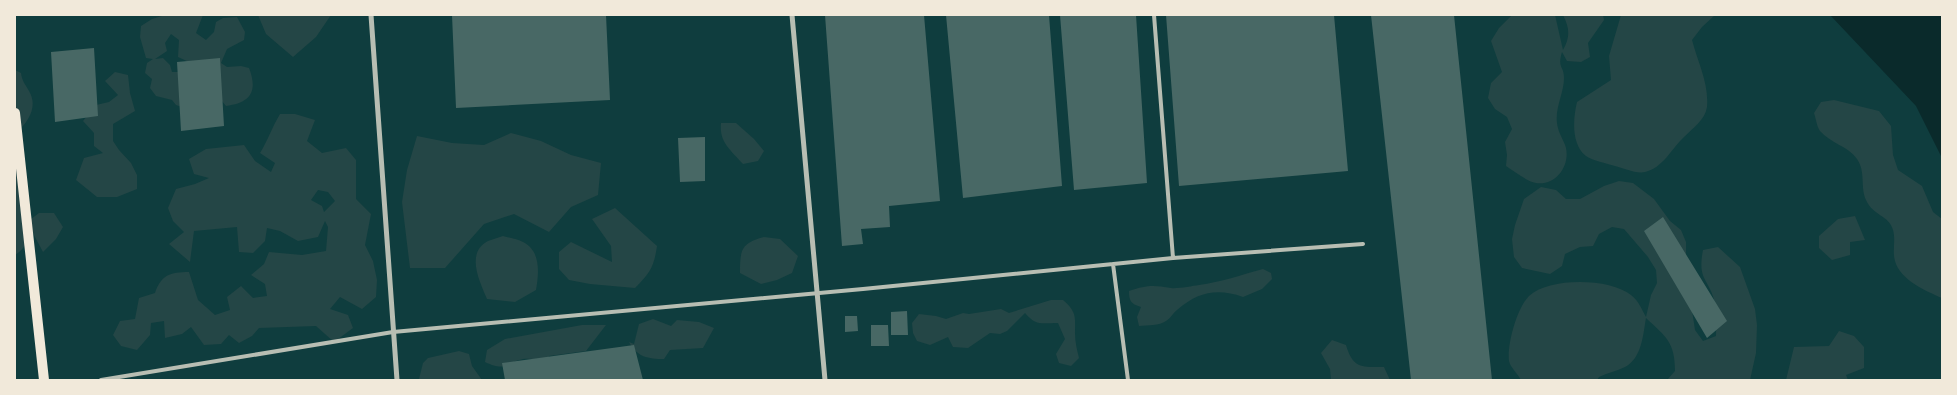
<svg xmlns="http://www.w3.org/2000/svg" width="1957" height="395" viewBox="0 0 1957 395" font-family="Manrope,sans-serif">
  <rect width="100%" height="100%" fill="#0f3d3e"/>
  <path fill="#244646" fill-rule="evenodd" d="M165,15H203L196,33L206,40L214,32L216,22L223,18L237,17L245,32L244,40L227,49L221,63L227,67L241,66L249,68C258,91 251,103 226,106L191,63L178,57L179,40L171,34L165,43L167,51L155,59L163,58L170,65L172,72H182V107L176,105L172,100L156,96L150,88L152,79L145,73L147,63L153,59L146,58L140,37L141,26L152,19Z
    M258,15H331L316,37L293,57L266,34Z
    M1512,15H1555L1563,50C1570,37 1570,29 1563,15H1603L1604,20L1588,43L1590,57L1581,62L1567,61L1562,52C1557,69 1564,65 1564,78C1564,93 1555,107 1557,123C1558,133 1564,140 1566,148C1570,167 1555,186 1536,183C1526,181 1514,171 1506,166L1507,155L1505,142L1512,129L1507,117L1495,109L1488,98L1491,83L1502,72L1491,41L1499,28Z
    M1621,15H1715L1702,27L1692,40C1698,63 1709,83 1707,107C1705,120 1693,128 1684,137C1672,148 1663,168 1645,172C1636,174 1623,168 1615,166C1606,163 1593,161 1586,156C1571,144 1573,119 1577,102L1611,80L1609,56Z
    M15,70L21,73C22,81 25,84 29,91C38,106 29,121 18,131L24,195L20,208L27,222L39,213H54L63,227L56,239L43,252L28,224C28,238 28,247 15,255Z
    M115,72L128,75L130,93L135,111L113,124V141L119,150L131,163L137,175V189L117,197H97L76,180L84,158L103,153L94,146V133L83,121L96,105L109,102L118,95L105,81Z
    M1834,100L1879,111L1891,126L1893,155L1898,170L1922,186L1933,212L1942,219V298C1926,291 1900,280 1895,261C1892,251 1896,240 1893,230C1889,215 1873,216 1866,200C1860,187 1866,172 1857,159C1848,146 1830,143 1820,131C1817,127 1816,119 1814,113L1821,102Z
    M280,114H295L315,120L307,141L322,153L346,148L356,160V199L371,214L365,245L373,261L377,280L376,297L362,309L340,297L330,309L348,315L353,328L334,342L316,326L259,328L252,336L239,343L229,335L221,344L204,345L191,327L182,334L165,338L164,321L151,323L150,335L137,350L121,346L113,335L120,321L135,319L139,298L155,293C161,275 170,272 189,272L198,300L215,315L230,310L227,297L241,286L253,298L267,296L265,284L251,275L264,264L269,252L302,255L326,251L328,227L325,221L318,237L298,241L280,231L267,228L265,241L253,253L239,252L237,227L194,231L190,262L169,244L184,232L173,221L168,208L176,189L195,184L209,178L194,174L189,159L206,149L244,145L255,161L271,172L275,163L260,153C268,140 272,127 280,114ZM318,190L328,192L335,201L324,212L322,206L311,200Z
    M721,123H736L754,139L764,151L758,161L743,164C731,150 719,143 721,123Z
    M511,133L541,141L571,155L601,163L598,195L571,207L549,232L514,214L484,224L445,268H410L402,202L407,170L417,136L452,143L484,145Z
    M1619,181L1633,183L1654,199L1670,221L1681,230L1686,242V270L1695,330L1703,341L1716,336C1716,326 1718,313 1715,303C1709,278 1697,281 1703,250L1718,247L1740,267L1755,309L1757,325L1756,353L1750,380H1667L1675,371C1675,342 1666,337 1646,318C1643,335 1642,358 1625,367C1617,371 1607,373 1599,377L1597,380H1521C1518,374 1510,367 1509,361C1507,344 1517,308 1529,296C1549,277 1610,278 1631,295C1639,301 1642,310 1646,317L1651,295L1657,283L1656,270L1648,257L1624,229L1612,227L1599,234L1593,246L1580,247L1565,254L1562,266L1550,274L1522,268L1514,257L1512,239L1515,225L1524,199L1541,187L1556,190L1566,199H1580L1604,186Z
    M615,208L657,246C654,267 650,273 635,288L590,284L569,280L559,269V252L571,242L612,262L611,246L592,219Z
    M1855,216L1865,240L1850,242V255L1832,260L1819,248V236L1838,219Z
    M503,236C510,238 518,239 523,242C541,251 539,273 536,290L515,302L487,299C480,282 465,253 488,241C493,239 498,238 503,236Z
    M764,237L780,239L798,256L792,273L777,280L761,284L740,273C740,250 741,243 764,237Z
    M1263,269L1271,273L1272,279L1262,289L1243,297C1217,288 1198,292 1177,310C1173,313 1171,318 1166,321C1159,326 1148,325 1139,326L1137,317L1141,307C1131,304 1129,301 1129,291C1147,285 1153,285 1171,288C1177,289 1192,286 1199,285C1221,282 1241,275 1263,269Z
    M1051,300H1063C1077,312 1075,317 1075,333C1075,342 1077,350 1079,358L1071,366L1059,363L1056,354L1065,339L1058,323C1041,323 1036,326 1025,313L1007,331L1000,334L990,333L968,348L953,347L948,337L930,345L917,341L913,333L912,323L919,314L936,316L946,319L963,313L969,314L1001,309L1009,313Z
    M653,319L671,326L677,320L699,322L714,328L703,348L670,350L664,359C648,359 637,357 629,342L634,344L639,324Z
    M582,325H606L586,351L549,356L548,360C540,360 531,358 523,359C505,363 506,372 485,362L487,350L505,339Z
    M1839,331L1854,336L1864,347V368L1846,375L1848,380H1786L1794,347L1829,346Z
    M1332,340L1346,345C1353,369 1362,367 1384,367L1390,380H1331L1330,369L1321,353Z
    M459,351L469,354L472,366L482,380L419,379L423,363L428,358Z"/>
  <path fill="#0a2a2b" d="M1830,15H1942V158L1916,106Z"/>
  <path fill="#486865" d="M452,15H606L610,100L456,108Z
    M825,15H924L940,201L889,206L890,227L861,229L863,244L842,246Z
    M946,15H1049L1062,186L963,198Z
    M1060,15H1136L1147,183L1074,190Z
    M1166,15H1334L1348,171L1179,186Z
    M1371,15H1454L1492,380H1411Z
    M94,48L98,116L55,122L51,52Z
    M220,58L224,126L181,131L177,62Z
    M705,137V181L680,182L678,138Z
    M1663,217L1727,321L1707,338L1644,231Z
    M907,311L908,335H891V312Z
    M845,316H857L858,331L845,332Z
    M871,325H888L889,346H871Z
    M634,345L643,380H505L502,363Z"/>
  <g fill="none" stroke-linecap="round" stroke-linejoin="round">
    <path stroke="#b8beb3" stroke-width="4" d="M1154,15L1173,258
      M1113,264L1128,380
      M101,380L393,332L863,289L1173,258L1363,244"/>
    <path stroke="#b8beb3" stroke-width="5" d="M371,15L397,380
      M792,15L825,380"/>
    <path stroke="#f1e9da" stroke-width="10" d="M15,113L44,380"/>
  </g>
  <rect width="1957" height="395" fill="none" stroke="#f1e9da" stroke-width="32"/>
</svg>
